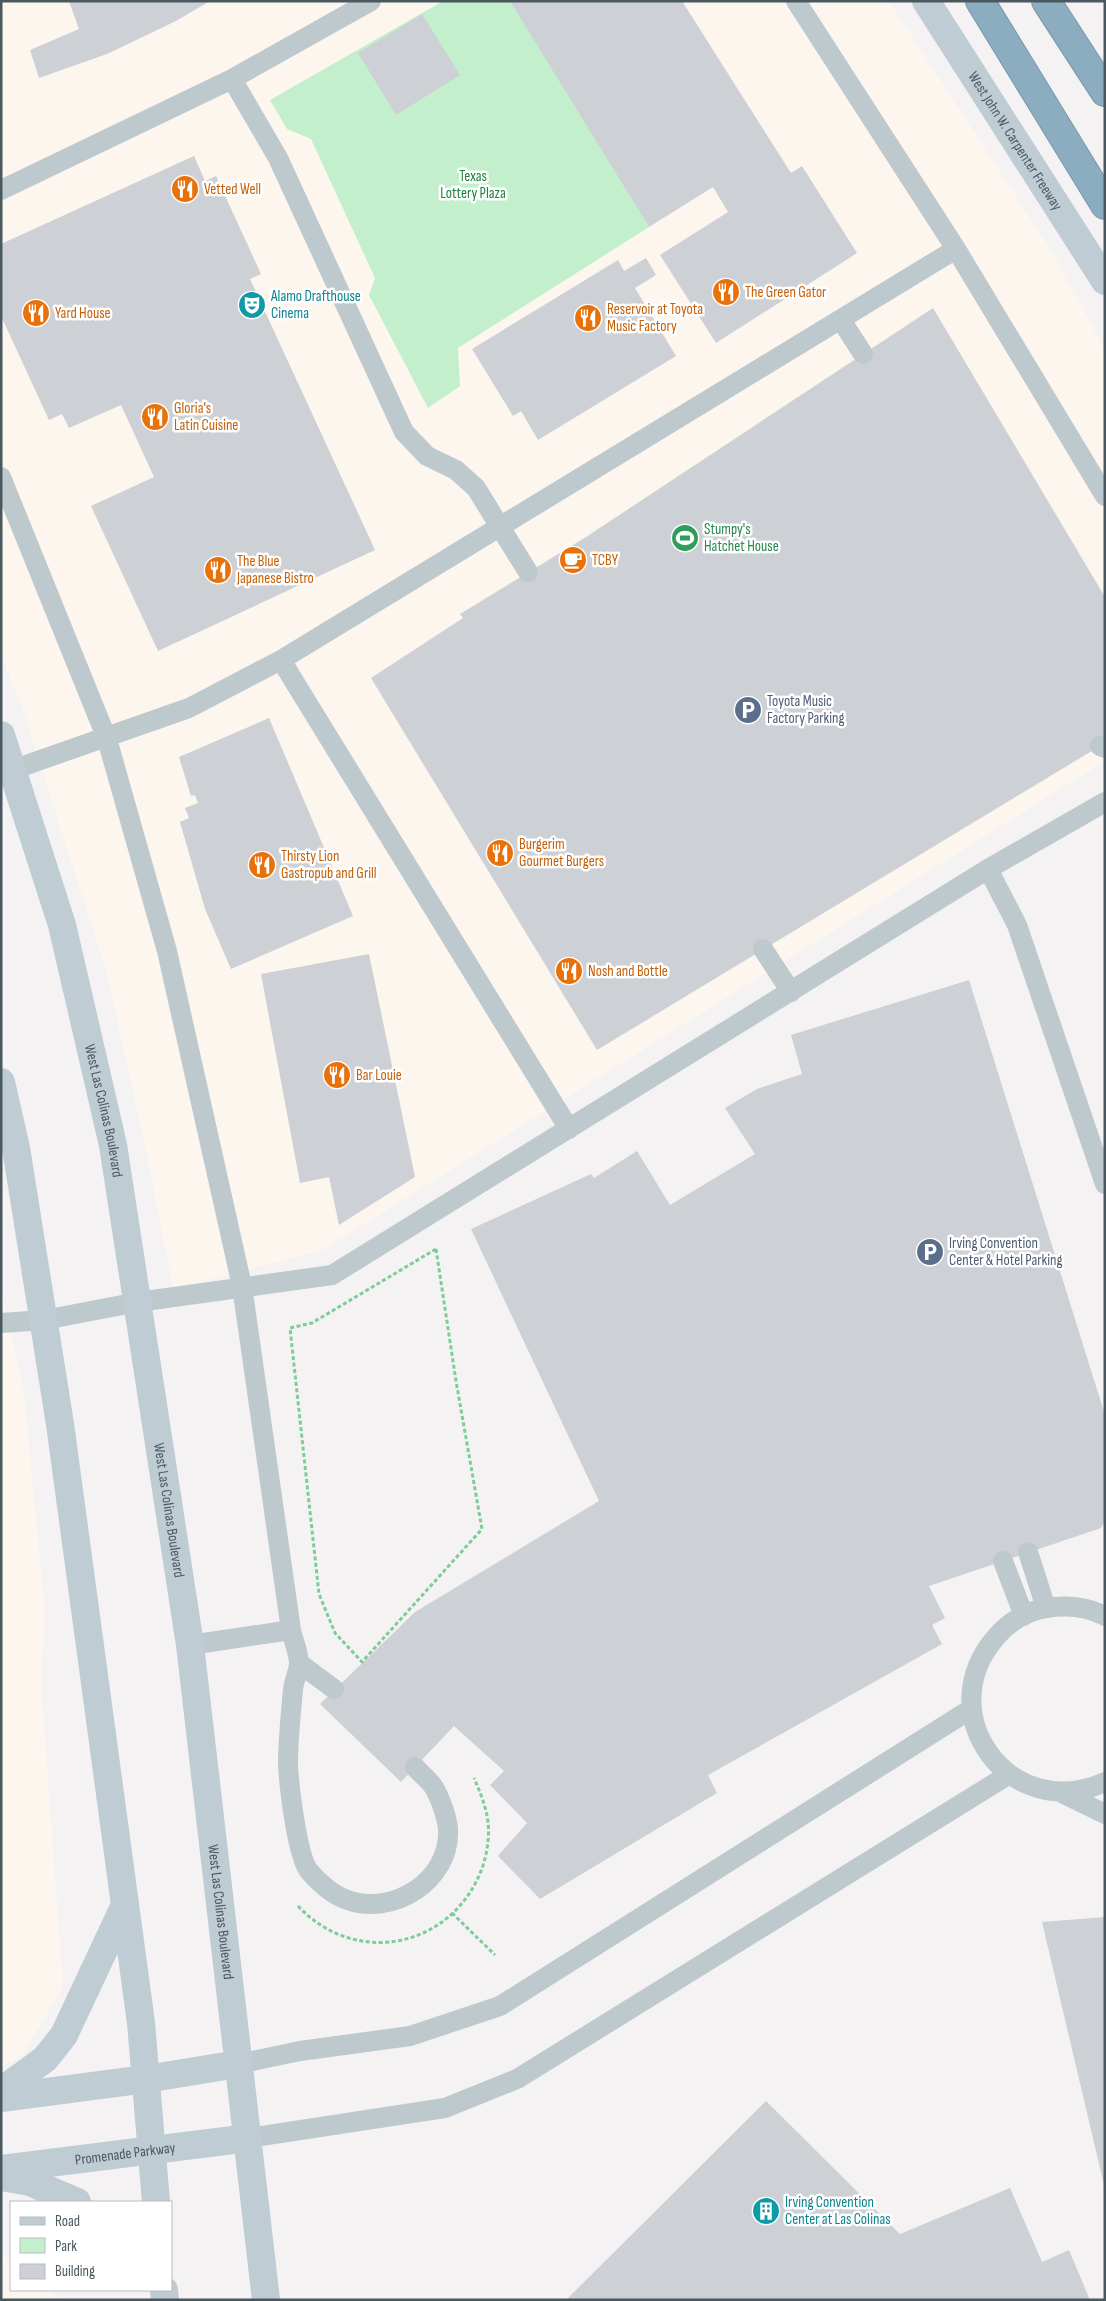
<svg xmlns="http://www.w3.org/2000/svg" width="1106" height="2301" viewBox="0 0 1106 2301" font-family="'Sofia Sans Condensed',sans-serif">
  <rect width="100%" height="100%" fill="#f4f2f3"/>
  <path fill="#fcf6ee" d="M1,1H889L1054,255L1105,350V761L323,1250L173,1289L147,1155L107,974L21,704L1,653Z
    M1,1290L24,1392L45,1614L41,1682L63,1986L22,2056L1,2066Z
    M1,2253L11,2261V2290H49L62,2300H1Z"/>
  <path fill="#c4efcd" d="M443,1H512L649,227L458,348L460,386L428,408L369,295L375,278L311,139L287,129L270,100Z"/>
  <path fill="#cdd0d4" d="M69,1H210L176,21L107,54L39,78L30,50L79,29Z
    M510,1H682L791,173L802,166L857,253L716,343L660,255L728,212L713,187L649,227Z
    M422,14L460,75L396,115L358,53Z
    M194,156L205,181L216,176L261,274L250,279L375,550L158,651L91,506L154,477L121,405L69,428L62,414L49,420L1,316V244Z
    M646,258L656,275L635,288L676,356L538,440L521,411L513,416L472,349L618,260L624,271Z
    M933,308L1105,597V743L597,1050L371,678L463,618L460,614L586,537Z
    M269,718L353,916L231,969L205,909L180,822L189,818L185,808L198,803L195,795L191,796L179,757Z
    M369,954L415,1177L339,1225L329,1177L300,1183L261,974Z
    M969,980L1105,1415V1520L1101,1528L929,1586L945,1618L932,1625L942,1644L708,1775L717,1793L540,1899L498,1856L527,1823L490,1785L504,1771L454,1726L401,1782L320,1704L415,1612L599,1501L471,1229L591,1174L594,1178L637,1151L670,1205L755,1154L725,1108L757,1089L802,1074L791,1035Z
    M1105,1917V2184L1104,2185L1042,1922Z
    M766,2101L900,2234L1010,2188L1042,2262L1069,2250L1090,2300H566Z"/>
  <g fill="none" stroke-linecap="round" stroke-linejoin="round">
    <g stroke="#7798ab" stroke-width="30">
      <path id="highway" d="M980,1L1105,205
        M1046,1L1105,92"/>
    </g>
    <path stroke="#7ccd97" stroke-width="3" stroke-dasharray="4 2.5" stroke-linecap="butt" d="M436,1249L456,1381L482,1529L362,1662L335,1633L319,1594L290,1328L312,1323Z
      M298,1906C353,1965 444,1950 478,1878C486,1861 490,1840 488,1822C486,1806 480,1792 474,1778
      M452,1913L495,1955"/>
    <path stroke="#bec9ce" stroke-width="20" d="M796,1L956,249L1105,496
      M232,79L278,158L404,432L427,456L456,470L476,488L528,572
      M1,190L232,79L371,1
      M841,320L863,354
      M1,477L107,739L167,951L242,1286L291,1630L190,1645
      M281,660L569,1129
      M1100,746L1105,748
      M12,770L189,708L281,660L956,249
      M988,869L1017,925L1105,1184
      M763,949L791,992
      M1,1323L44,1320L138,1302L332,1275L988,869L1105,802
      M1028,1552L1046,1608
      M1003,1561L1024,1616
      M1105,1616C1086,1606 1066,1605 1046,1608C1027,1611 1009,1622 997,1636C928,1713 1010,1825 1105,1782
      M291,1630C293,1640 299,1653 299,1663C299,1671 294,1680 293,1689C291,1713 288,1739 288,1764C289,1785 297,1856 309,1871C317,1881 333,1895 345,1899C391,1918 451,1881 448,1829C447,1817 440,1797 433,1786C428,1779 420,1773 415,1767
      M299,1663L334,1689
      M1062,1793L1105,1814
      M238,2064L300,2051L410,2036L500,2006L971,1709
      M249,2138L445,2108L517,2079L1008,1775"/>
    <g stroke="#bfccd3" stroke-width="28">
      <path id="s1" d="M926,1L1105,281"/>
      <path id="s2" d="M1,735L62,925L113,1145L190,1645L266,2300"/>
      <path d="M1,1082L16,1148L60,1424L141,2023L156,2202"/>
      <path d="M1,2091L45,2059L64,2035L125,1905"/>
      <path d="M1,2098L146,2079L238,2064"/>
      <path id="s3" d="M1,2169L249,2138"/>
      <path d="M1,2177L30,2182L77,2202"/>
      <path d="M164,2290L165,2300"/>
    </g>
    <use href="#highway" stroke="#8cadbf" stroke-width="28"/>
  </g>
  <defs>
    <g id="restaurant-disc" transform="scale(1.4375)"><circle r="9.5" fill="#e8710a" stroke="#fff"/><path d="M-5-6h1v4h1v-4h1v4h1v-4h1v5L-1.5 .5V6h-2V.5L-5-1ZM5-6V6H3V1.5H1.5Q1.5-4 5-6Z" fill="#fff"/></g>
    <g id="theatre-disc" transform="scale(1.4375)"><circle r="9.5" fill="#0f9aa8" stroke="#fff"/><path d="M-5-5.5Q0-4 5-5.5V0Q5 5 0 6Q-5 5-5 0ZM-3.3-2.5H-1v1.5H-3.3ZM1-2.5H3.3v1.5H1ZM-2.8 1Q0 5.5 2.8 1Z" fill="#fff"/></g>
    <g id="stadium-disc" transform="scale(1.4375)"><circle r="9.5" fill="#2e9e5b" stroke="#fff"/><path d="M0-5a6.5 5 0 1 0 0 10a6.5 5 0 1 0 0-10ZM-3.5-1.8h7v3.6h-7Z" fill="#fff"/></g>
    <g id="cafe-disc" transform="scale(1.4375)"><circle r="9.5" fill="#e8710a" stroke="#fff"/><path d="M-5.5-4.5H6V0H3Q3 3.5 0 3.5H-2.5Q-5.5 3.5-5.5 0ZM3-3.2v2h1.7v-2ZM-6 4.5H4V6H-6Z" fill="#fff"/></g>
    <g id="parking-disc" transform="scale(1.4375)"><circle r="9.5" fill="#5c6f8a" stroke="#fff"/><path d="M-3.5-5.5H1a3.5 3.5 0 0 1 0 7H-1V5.5H-3.5ZM-1-3.4V-.6H.8a1.4 1.4 0 0 0 0-2.8Z" fill="#fff"/></g>
    <g id="building-disc" transform="scale(1.4375)"><circle r="9.5" fill="#0f9aa8" stroke="#fff"/><path d="M-4-6H4V6H1V3H-1V6H-4ZM-2.5-4.3h1.7v1.8h-1.7ZM.8-4.3h1.7v1.8H.8ZM-2.5-1h1.7V.8h-1.7ZM.8-1h1.7V.8H.8Z" fill="#fff"/></g>
  </defs>
  <g fill-rule="evenodd">
    <use href="#restaurant-disc" x="185" y="189"/>
    <use href="#restaurant-disc" x="726" y="292"/>
    <use href="#theatre-disc" x="252" y="305"/>
    <use href="#restaurant-disc" x="36" y="313"/>
    <use href="#restaurant-disc" x="588" y="318"/>
    <use href="#restaurant-disc" x="155" y="417"/>
    <use href="#stadium-disc" x="685" y="538"/>
    <use href="#cafe-disc" x="573" y="560"/>
    <use href="#restaurant-disc" x="218" y="570"/>
    <use href="#parking-disc" x="748" y="710"/>
    <use href="#restaurant-disc" x="500" y="853"/>
    <use href="#restaurant-disc" x="262" y="865"/>
    <use href="#restaurant-disc" x="569" y="971"/>
    <use href="#restaurant-disc" x="337" y="1075"/>
    <use href="#parking-disc" x="930" y="1252"/>
    <use href="#building-disc" x="766" y="2211"/>
  </g>
  <g text-anchor="middle" stroke-width="5" stroke-linejoin="round" paint-order="stroke">
    <g font-size="15" fill="#4a5960" stroke="#fff">
      <text dy="5" stroke="none"><textPath href="#s1" startOffset="166">West John W. Carpenter Freeway</textPath></text>
      <text dy="5" stroke="none"><textPath href="#s2" startOffset="390">West Las Colinas Boulevard</textPath></text>
      <text dy="5" stroke="none"><textPath href="#s2" startOffset="795">West Las Colinas Boulevard</textPath></text>
      <text dy="5" stroke="none"><textPath href="#s2" startOffset="1200">West Las Colinas Boulevard</textPath></text>
      <text dy="5" stroke="none"><textPath href="#s3" startOffset="125">Promenade Parkway</textPath></text>
    </g>
    <g font-size="15" fill="#1b813c" stroke="#fff">
      <text x="473" y="181">Texas<tspan x="473" dy="17">Lottery Plaza</tspan></text>
    </g>
    <g font-size="15" fill="#c56008" stroke="#fff" text-anchor="start">
      <text x="204" y="194">Vetted Well</text>
      <text x="745" y="297">The Green Gator</text>
      <text x="607" y="314">Reservoir at Toyota<tspan x="607" dy="17">Music Factory</tspan></text>
      <text x="55" y="318">Yard House</text>
      <text x="174" y="413">Gloria's<tspan x="174" dy="17">Latin Cuisine</tspan></text>
      <text x="592" y="565">TCBY</text>
      <text x="237" y="566">The Blue<tspan x="237" dy="17">Japanese Bistro</tspan></text>
      <text x="519" y="849">Burgerim<tspan x="519" dy="17">Gourmet Burgers</tspan></text>
      <text x="281" y="861">Thirsty Lion<tspan x="281" dy="17">Gastropub and Grill</tspan></text>
      <text x="588" y="976">Nosh and Bottle</text>
      <text x="356" y="1080">Bar Louie</text>
    </g>
    <g font-size="15" fill="#0d838f" stroke="#fff" text-anchor="start">
      <text x="271" y="301">Alamo Drafthouse<tspan x="271" dy="17">Cinema</tspan></text>
      <text x="785" y="2207">Irving Convention<tspan x="785" dy="17">Center at Las Colinas</tspan></text>
    </g>
    <g font-size="15" fill="#27864d" stroke="#fff" text-anchor="start">
      <text x="704" y="534">Stumpy's<tspan x="704" dy="17">Hatchet House</tspan></text>
    </g>
    <g font-size="15" fill="#4e5e75" stroke="#fff" text-anchor="start">
      <text x="767" y="706">Toyota Music<tspan x="767" dy="17">Factory Parking</tspan></text>
      <text x="949" y="1248">Irving Convention<tspan x="949" dy="17">Center &amp; Hotel Parking</tspan></text>
    </g>
  </g>
  <rect width="1106" height="2301" fill="none" stroke="#4a5960" stroke-width="5"/>
  <rect x="10" y="2201" width="162" height="90" fill="#ffffff" stroke="#b7bdbf"/>
  <rect x="20" y="2217" width="25" height="8" fill="#bfccd3" stroke="#b7bdbf"/>
  <text x="55" y="2226" font-size="15" fill="#4a5960">Road</text>
  <rect x="20" y="2238" width="25" height="15" fill="#c4efcd" stroke="#b7bdbf"/>
  <text x="55" y="2251" font-size="15" fill="#4a5960">Park</text>
  <rect x="20" y="2264" width="25" height="15" fill="#cdd0d4" stroke="#b7bdbf"/>
  <text x="55" y="2276" font-size="15" fill="#4a5960">Building</text>
</svg>
